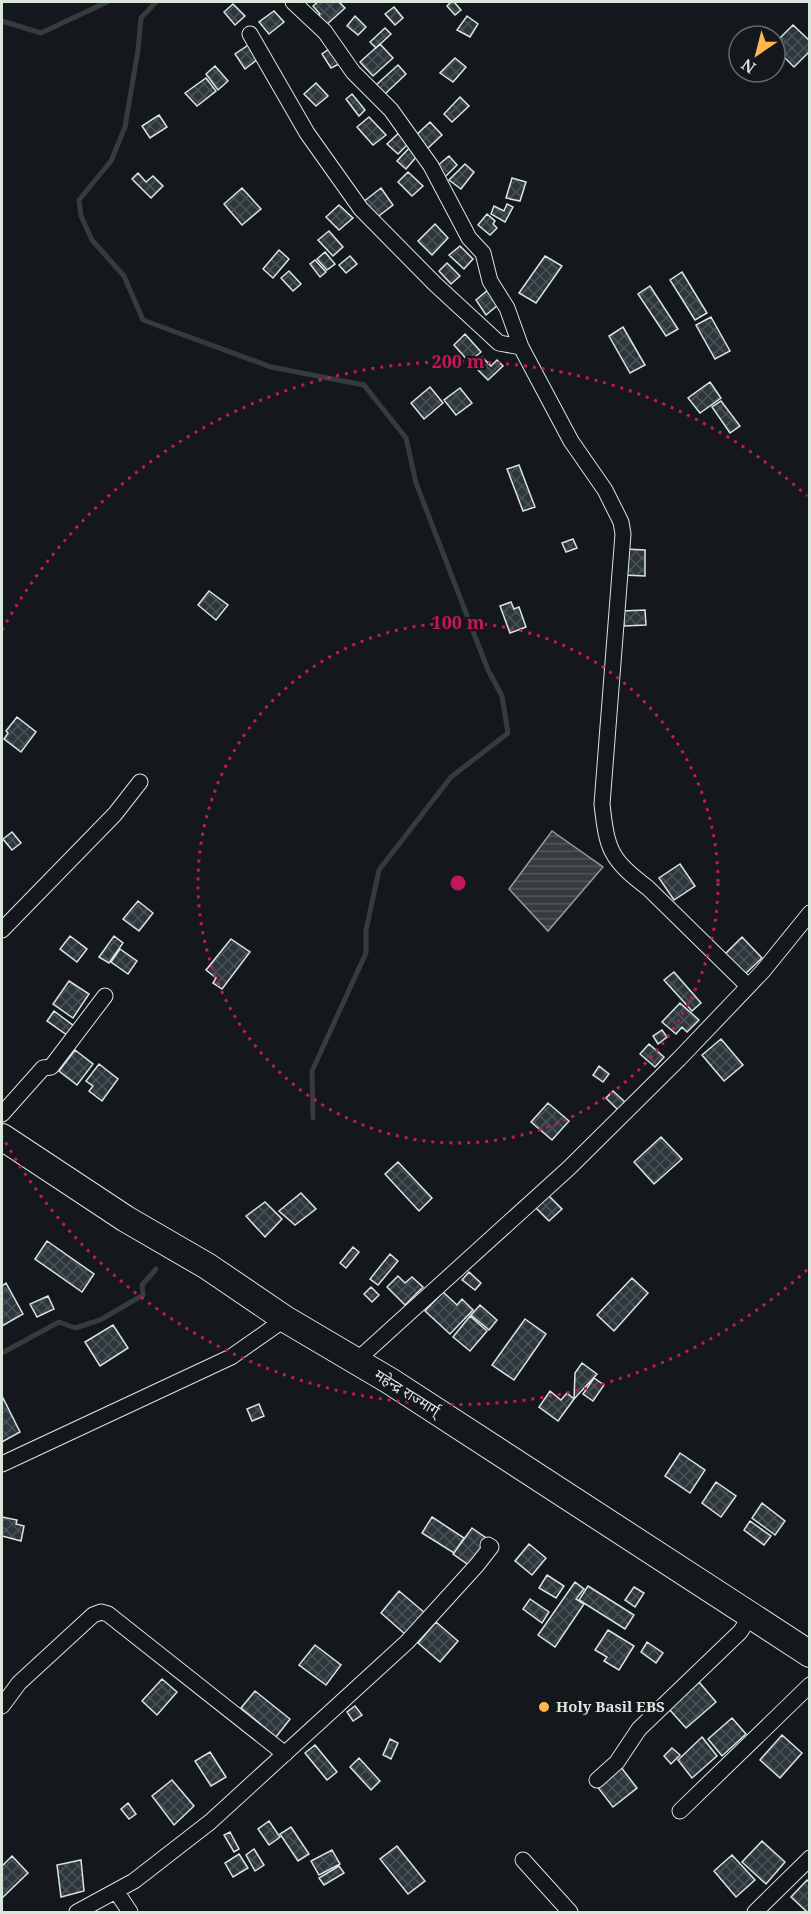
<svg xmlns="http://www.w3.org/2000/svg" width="811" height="1914" viewBox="0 0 811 1914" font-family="'Noto Serif','Noto Sans Devanagari',serif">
  <defs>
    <pattern id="water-rules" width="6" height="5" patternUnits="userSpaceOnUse" patternTransform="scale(1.5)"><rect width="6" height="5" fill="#363b3e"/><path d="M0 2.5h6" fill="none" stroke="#525759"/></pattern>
    <pattern id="building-cross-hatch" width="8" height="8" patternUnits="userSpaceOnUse" patternTransform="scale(1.5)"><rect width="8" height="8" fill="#2c363c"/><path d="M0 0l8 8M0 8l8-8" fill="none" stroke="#4a5358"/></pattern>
  </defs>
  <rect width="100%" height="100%" fill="#14181c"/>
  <path fill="url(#water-rules)" stroke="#939e99" stroke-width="1.5" d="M552,831L603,867L548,931L509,889Z"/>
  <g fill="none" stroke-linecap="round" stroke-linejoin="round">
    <path stroke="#363b3e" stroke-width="5" d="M156,2L141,18L138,50L125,127L111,161L79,200L81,216L92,240L124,276L143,320L271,367L364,385L406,438L416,483L488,670L502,696L508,733L451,777L379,870L366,930V953L312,1071L313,1118
      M2,21L41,33L107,2
      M2,1353L59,1322L75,1328L100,1320L143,1295L142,1285L156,1269"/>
  </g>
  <path fill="url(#building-cross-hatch)" stroke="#d8e6dc" stroke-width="1.5" d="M318,2H339L345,8L325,26L317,17L320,14L313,6Z
    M451,2H454L461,10L455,15L447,6Z
    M233,4L245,16L235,25L224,12Z
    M394,7L403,18L395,25L385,14Z
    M274,11L284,22L269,34L259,22Z
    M355,16L366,27L358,35L347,26Z
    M467,16L478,24L470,37L457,30Z
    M793,25L810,41V51L794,67L775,48V43Z
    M385,28L391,34L376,48L370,42Z
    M253,42L263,55L245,69L235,54Z
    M380,44L393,58L373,76L360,62Z
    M329,49L341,63L331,68L322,54Z
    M455,58L466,67L453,82L440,73Z
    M398,65L406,74L385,94L376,85Z
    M215,66L228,81L218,90L206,74Z
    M206,78L216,91L197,106L185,93Z
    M316,83L328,96L316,106L304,94Z
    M352,94L365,110L359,116L346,99Z
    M460,97L469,106L452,122L444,114Z
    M159,115L167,127L150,138L142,126Z
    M369,117L386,135L373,145L357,127Z
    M430,122L442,135L427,149L415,136Z
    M401,131L409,143L398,154L387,144Z
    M410,147L418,155L406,169L397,161Z
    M449,156L457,165L445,177L436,167Z
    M465,164L474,172L461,189L449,180Z
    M408,172L423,186L412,196L398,182Z
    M138,173L146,182L153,176L163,186L151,198L132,179Z
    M512,178L526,182L520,201L506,198Z
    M242,188L261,209L242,225L224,204Z
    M381,188L393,205L376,218L363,202Z
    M507,204L513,207L505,222L491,214L494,206L504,211Z
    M339,205L353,218L339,230L326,217Z
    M487,214L495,221L493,224L497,228L490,235L478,225Z
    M435,224L448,238L432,255L418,241Z
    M329,231L343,247L333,256L318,240Z
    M460,246L473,259L464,269L449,255Z
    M279,250L289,259L273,278L263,269Z
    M325,252L335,264L327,270L317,259Z
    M350,256L357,264L346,273L339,265Z
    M545,256L562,266L536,303L519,293Z
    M315,260L326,272L320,277L310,264Z
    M447,263L460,276L451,284L439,271Z
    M289,271L301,284L293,291L281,278Z
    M682,272L707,313L695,320L670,280Z
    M650,286L678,329L666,336L638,294Z
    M489,289L499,304L486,315L476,300Z
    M711,317L730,351L715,359L696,325Z
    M623,327L645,365L630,373L609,336Z
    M465,334L481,352L469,362L454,345Z
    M482,357L491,366L497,360L503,366L488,380L473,365Z
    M710,382L721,398L700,413L688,398Z
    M430,387L443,403L424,419L411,403Z
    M460,388L472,403L456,415L444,400Z
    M721,401L740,426L730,433L712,407Z
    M519,465L535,507L523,511L507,469Z
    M573,539L577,548L566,552L562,543Z
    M624,549L645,550V576L623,575Z
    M209,591L228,605L216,620L198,605Z
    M511,602L514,609L519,607L526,627L510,633L500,606Z
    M645,610L646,625L624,626L623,611Z
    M17,717L36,732L21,752L4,739L8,733L6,731Z
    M12,832L21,843L12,850L3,839Z
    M680,864L695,886L674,900L659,878Z
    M138,901L153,913L139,931L123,919Z
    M70,936L87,949L77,962L60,949Z
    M114,936L123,943L109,963L99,957Z
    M742,937L762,958L744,975L724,955Z
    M231,939L250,952L222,989L213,983L216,978L206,970Z
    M120,949L137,961L128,974L111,962Z
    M674,972L701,1003L692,1011L664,980Z
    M69,981L89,994L73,1018L53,1004Z
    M680,1003L699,1020L687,1032L682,1027L676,1034L662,1022Z
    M54,1011L74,1026L67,1035L47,1021Z
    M662,1030L667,1037L658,1044L653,1036Z
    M721,1039L743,1065L724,1081L702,1055Z
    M649,1044L664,1057L655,1067L640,1054Z
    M75,1050L93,1064L77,1085L59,1071Z
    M99,1064L118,1079L102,1101L89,1091L93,1086L86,1081Z
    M599,1066L609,1074L603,1082L593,1075Z
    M613,1091L625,1102L618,1110L606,1098Z
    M548,1103L569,1121L552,1140L531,1122Z
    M661,1137L682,1159L654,1184L634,1162Z
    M398,1162L432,1198L419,1211L385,1174Z
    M545,1192L562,1209L549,1221L532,1204Z
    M301,1193L316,1209L295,1225L279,1211Z
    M265,1202L282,1219L265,1237L246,1216Z
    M47,1241L94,1274L82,1292L35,1259Z
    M353,1247L359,1252L346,1268L340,1263Z
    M390,1254L398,1261L378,1285L370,1279Z
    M469,1272L481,1283L475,1290L462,1280Z
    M398,1276L405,1283L412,1277L423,1287L405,1305L387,1287Z
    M632,1278L648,1293L614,1331L597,1315Z
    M6,1283L23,1314L2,1326V1286Z
    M371,1287L379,1295L372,1302L364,1294Z
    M443,1292L457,1305L462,1299L473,1310L450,1334L425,1311Z
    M48,1296L54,1309L37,1317L30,1304Z
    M480,1305L497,1320L489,1330L471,1315Z
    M470,1316L487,1331L470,1351L453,1337Z
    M525,1319L546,1334L514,1380L492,1365Z
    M113,1325L128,1348L100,1366L85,1342Z
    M582,1363L597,1374L574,1399L575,1373Z
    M594,1378L604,1385L593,1401L583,1394Z
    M550,1391L561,1400L567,1393L574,1399L558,1421L539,1407Z
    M2,1396L20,1432L2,1442Z
    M259,1404L264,1416L252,1421L247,1409Z
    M680,1453L705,1470L690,1493L665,1476Z
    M716,1482L736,1496L721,1517L702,1503Z
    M762,1503L785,1521L775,1535L752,1518Z
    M2,1517L17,1520L16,1524L24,1526L21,1541L2,1536Z
    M432,1517L464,1538L454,1553L422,1533Z
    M750,1521L771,1536L764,1545L744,1530Z
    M472,1528L489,1540L470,1566L453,1554Z
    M529,1544L546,1558L532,1575L515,1561Z
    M547,1575L564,1586L556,1598L539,1588Z
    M575,1582L584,1589L576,1599L584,1604L555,1647L538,1635Z
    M588,1586L634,1615L625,1629L579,1600Z
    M634,1587L644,1593L635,1607L625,1600Z
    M399,1591L425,1613L406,1635L381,1613Z
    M530,1599L549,1612L542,1623L523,1609Z
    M436,1622L458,1641L440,1662L418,1643Z
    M608,1630L634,1646L619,1670L604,1661L607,1657L595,1650Z
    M647,1642L663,1653L656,1663L641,1652Z
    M315,1645L341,1665L326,1685L299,1665Z
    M162,1679L177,1692L157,1715L142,1701Z
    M699,1682L716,1702L686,1728L669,1709Z
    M255,1691L290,1719L276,1737L241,1708Z
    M355,1706L362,1715L353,1721L347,1712Z
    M732,1718L746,1734L722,1756L708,1739Z
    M782,1735L802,1753L780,1778L760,1760Z
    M702,1737L717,1756L692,1778L678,1760Z
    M390,1739L398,1743L391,1759L383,1755Z
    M315,1745L337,1772L327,1780L305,1753Z
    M672,1748L680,1755L671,1764L664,1756Z
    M210,1752L226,1777L211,1786L195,1761Z
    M359,1758L380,1781L371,1790L350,1767Z
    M620,1766L637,1788L613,1807L596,1785Z
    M172,1780L194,1806L174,1825L152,1796Z
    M128,1803L136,1814L129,1819L121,1809Z
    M269,1821L280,1837L269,1845L258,1829Z
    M291,1827L309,1854L298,1861L280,1834Z
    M230,1832L239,1849L234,1852L224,1835Z
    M762,1841L785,1862L766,1884L742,1862Z
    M397,1846L425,1881L408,1894L380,1859Z
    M254,1849L264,1865L255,1871L246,1855Z
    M332,1850L340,1864L319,1875L311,1861Z
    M239,1854L248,1868L233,1877L225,1863Z
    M732,1855L755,1880L736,1897L714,1871Z
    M12,1856L28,1873L2,1898V1866Z
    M81,1860L84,1891L61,1897L57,1865Z
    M339,1866L344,1873L324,1885L319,1878Z
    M807,1880L810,1883V1912H807L791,1897Z"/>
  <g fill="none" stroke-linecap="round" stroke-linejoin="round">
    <g stroke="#d8e6dc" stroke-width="17">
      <path id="minor" d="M293,2L325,32L353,72L391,110L431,166L469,238L483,253L490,281L507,308L521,347L571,441L605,490L621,522L623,534L602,804C607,850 610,859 648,888L748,986
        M250,34L307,133L361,209L435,284L499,343L521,347
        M2,930L115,814L140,782
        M2,1114L43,1068L51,1067L105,996
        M356,1361L569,1168L679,1059L763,971L810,913
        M2,1464L231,1357L285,1319
        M2,1706L19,1683L93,1615L101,1612L108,1614L285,1754
        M597,1780L617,1762L639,1729L740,1632L751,1616
        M680,1811L810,1685
        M523,1860L570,1912
        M116,1891L130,1912
        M77,1912L134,1881L210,1822L407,1642L477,1565L491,1547L488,1545
        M755,1912L810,1858"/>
    </g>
    <g stroke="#d8e6dc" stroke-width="28">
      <path id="trunk" d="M2,1137L126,1219L207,1266L285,1319L390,1381L810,1654"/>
    </g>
    <use href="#minor" stroke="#14181c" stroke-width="15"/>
    <use href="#trunk" stroke="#14181c" stroke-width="26"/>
  </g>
  <g fill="none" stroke="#c2185b" stroke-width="3" stroke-dasharray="3 6">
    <circle cx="458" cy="883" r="260"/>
    <path d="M807 1270A521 521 0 0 1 2 1136M2 630A521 521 0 0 1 807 496"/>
  </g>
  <circle fill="#ffb74d" stroke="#14181c" stroke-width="2" cx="544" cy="1707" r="6"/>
  <g text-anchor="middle" stroke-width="4.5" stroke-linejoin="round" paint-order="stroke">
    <g font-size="15" fill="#d8e6dc" stroke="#14181c">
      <text transform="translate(407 1393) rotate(32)" y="5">महेन्द्र राज्मार्ग्</text>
    </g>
    <g font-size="15" font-weight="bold" fill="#d8e6dc" stroke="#14181c" text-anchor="start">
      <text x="556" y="1712">Holy Basil EBS</text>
    </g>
  </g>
  <circle cx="458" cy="883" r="9" fill="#c2185b" stroke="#14181c" stroke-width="3"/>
  <g font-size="18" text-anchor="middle" font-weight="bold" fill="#c2185b" stroke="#14181c" stroke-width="4.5" stroke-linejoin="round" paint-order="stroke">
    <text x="458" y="368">200 m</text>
    <text x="458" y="629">100 m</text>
  </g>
  <rect width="811" height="1914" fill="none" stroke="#d8e6dc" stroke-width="6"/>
  <g transform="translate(757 54) rotate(215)"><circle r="28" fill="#14181c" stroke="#626a69" stroke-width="1.5"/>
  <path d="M0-4.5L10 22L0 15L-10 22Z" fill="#ffb74d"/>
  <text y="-9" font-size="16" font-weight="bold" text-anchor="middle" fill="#d8e6dc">N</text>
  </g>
</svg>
